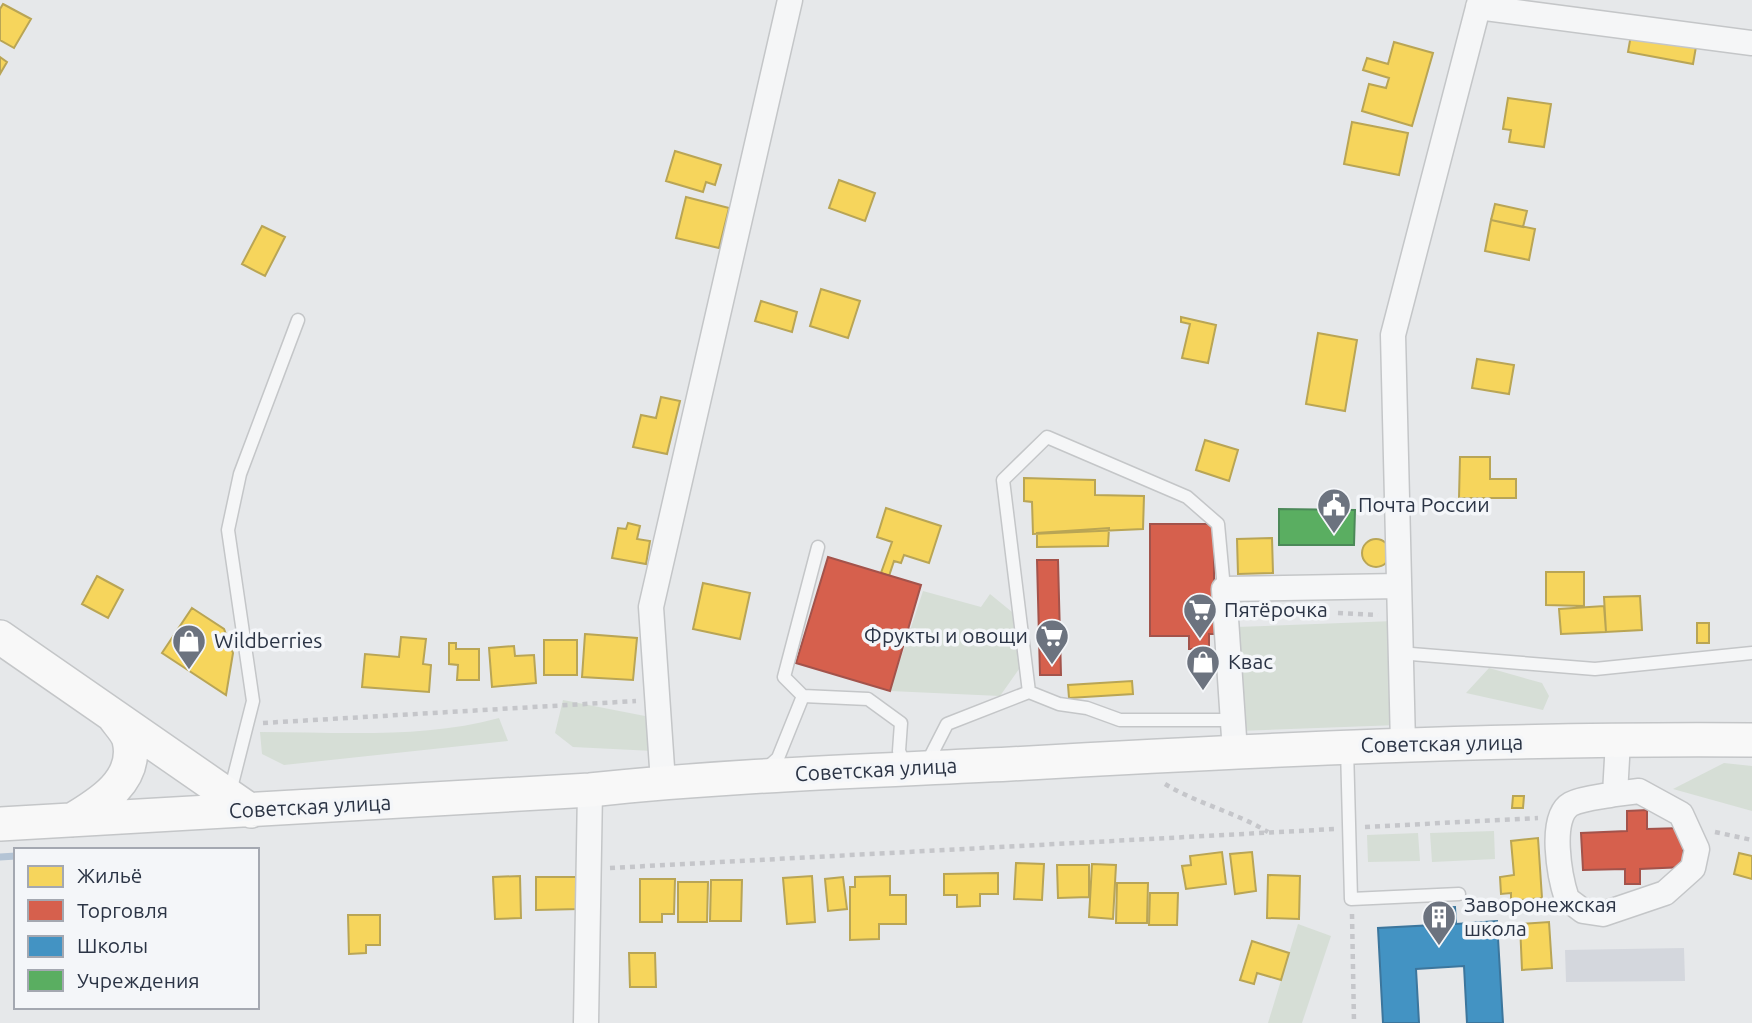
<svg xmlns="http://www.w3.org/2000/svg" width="1752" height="1023" viewBox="0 0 1752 1023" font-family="Ubuntu,sans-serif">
  <rect width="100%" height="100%" fill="#e6e8ea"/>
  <path fill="#d4d7dd" d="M1684,948L1685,981L1566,982L1565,950Z"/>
  <path fill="#d6ded6" d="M923,591L981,607L990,594L1012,612L1019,669L1000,696L890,691Z
    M1394,621L1398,725L1239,731L1236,627Z
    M1489,668L1542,683L1549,696L1543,710L1466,693Z
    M563,700L645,716L653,751L573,747L555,733Z
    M499,718L508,741L284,765L262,754L260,732C338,732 423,739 499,718Z
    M1724,763L1752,766V811L1673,789Z
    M1494,831L1495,859L1432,862L1430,833Z
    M1418,833L1420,861L1368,862L1367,835Z
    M1298,924L1331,936L1302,1023H1268Z"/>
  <path fill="#f6d55c" stroke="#b9a555" stroke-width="2" d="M3,4L31,19L14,48L0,40V9Z
    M1632,29L1697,41L1693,64L1628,52Z
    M1394,42L1433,53L1412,126L1362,111L1369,84L1386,88L1389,78L1363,70L1367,58L1388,64Z
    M0,57L7,62L0,74Z
    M1508,98L1551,104L1544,147L1509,142L1511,130L1503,129Z
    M1352,122L1408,133L1399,175L1344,164Z
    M675,151L721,165L715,185L706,182L703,192L666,181Z
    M839,180L875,193L865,221L829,208Z
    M686,197L729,208L719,248L676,238Z
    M1495,204L1527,211L1523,227L1491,220Z
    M1491,220L1535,229L1529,260L1485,251Z
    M262,226L285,237L265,276L242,264Z
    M821,289L860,301L848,338L810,326Z
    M761,301L797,312L792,332L755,321Z
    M1181,317L1216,325L1208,363L1182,358L1190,324L1181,322Z
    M1318,333L1357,340L1345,411L1306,404Z
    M1477,359L1514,365L1509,394L1472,388Z
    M661,397L680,401L667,454L633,447L641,415L656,418Z
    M1205,440L1238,450L1229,481L1196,470Z
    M1460,457H1490V479H1516V498H1459Z
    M1024,478L1095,480V495L1144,496L1143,529L1033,534L1032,502L1024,501Z
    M886,508L941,526L929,563L904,555L901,563L894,561L889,576L881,573L892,542L877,537Z
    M628,523L640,526L637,539L650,541L646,564L612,558L618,528L626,529Z
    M1109,528L1108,546L1037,547V533Z
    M1272,538L1273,573L1238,574L1237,539Z
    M1362 553a14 14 0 1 1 28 0a14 14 0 1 1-28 0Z
    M1546,572H1584V606L1546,605Z
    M97,576L123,590L108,618L82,604Z
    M703,583L750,593L740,639L693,629Z
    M1640,596L1642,630L1606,632L1604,597Z
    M1604,606L1606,632L1561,634L1559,609Z
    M192,608L224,629L233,653L226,695L162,653Z
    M1697,623H1709V643H1697Z
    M585,634L637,638L633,680L582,677Z
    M401,637L426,639L423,664L431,665L429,692L362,687L365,654L399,657Z
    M544,640H577V675H544Z
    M449,643H456V649H479V680H457L458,665L449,664Z
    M514,646L515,656L534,655L536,683L492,687L489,648Z
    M1132,681L1133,694L1069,698L1068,685Z
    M1513,796H1524L1523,808H1512Z
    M1538,838L1542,898L1511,901V893L1501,894L1500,877L1514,875L1511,841Z
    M1222,852L1226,884L1186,889L1182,866L1191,865L1190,856Z
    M1252,852L1256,891L1235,894L1230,854Z
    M1739,853L1752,856V879L1734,874Z
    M1016,863L1044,864L1042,900L1014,899Z
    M1092,864L1116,865L1113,919L1089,917Z
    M1057,865H1089V897L1058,898Z
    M998,873V894H980V906L957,907V895H944V874Z
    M1268,875L1300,876L1299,919L1267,918Z
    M520,876L521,918L495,919L493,877Z
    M812,876L815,922L787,924L783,878Z
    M890,876V895H906V924H879V939L850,940V887H855V877Z
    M536,877H578L579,909L536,910Z
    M843,877L847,909L828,911L825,879Z
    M640,879H675L674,914H662V922H640Z
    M711,880H742L741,921H710Z
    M678,882H708L707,922H678Z
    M1117,883H1148L1147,923H1116Z
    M1150,893H1178L1177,925H1149Z
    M348,915H380V945H366V953L349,954Z
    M1549,922L1552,968L1522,970L1520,924Z
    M1252,941L1289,953L1281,980L1257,973L1254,984L1240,980Z
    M629,953H655L656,987H630Z"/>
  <path fill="#d6604d" stroke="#a3534b" stroke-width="2" d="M1150,524H1214V634H1209V649H1189V636H1150Z
    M828,557L921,585L890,691L796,663Z
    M1037,560H1058L1061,675H1040Z
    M1647,810V829L1682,828L1684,867L1640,869V884H1625V869L1583,870L1581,833L1627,831V811Z"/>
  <path fill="#4393c3" stroke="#3c769d" stroke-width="2" d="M1455,907L1456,924L1497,921L1503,1023H1467L1464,966L1416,969L1419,1023H1383L1378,928L1434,925L1433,908Z"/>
  <path fill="#5aae61" stroke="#4c8959" stroke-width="2" d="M1279,509L1355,510L1354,545H1279Z"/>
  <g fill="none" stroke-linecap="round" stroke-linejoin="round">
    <path stroke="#b4c4d5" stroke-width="7" d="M0,857L16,856"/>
    <g stroke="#c4c6c8" stroke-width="15">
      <path id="lane" d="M1399,653L1595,669L1752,653
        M1029,692L1003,480L1047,437L1187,497L1218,524L1224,589
        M803,696L784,677L818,547
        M1347,748L1351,899L1459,894
        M926,765L947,724L1029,692L1059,704L1087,708L1120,720H1233
        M767,768L778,758L803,696L868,699L901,723L899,751L906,767
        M230,792L253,701L228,530L240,474L298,320"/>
    </g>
    <g stroke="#c4c6c8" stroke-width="27">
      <path id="street" d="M1478,7L1752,43
        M1403,744L1393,335L1480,0
        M1235,752L1224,589L1399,586
        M663,782L651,607L790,0
        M1615,794L1639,791L1681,814L1697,849L1693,868L1665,893L1603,914L1583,911L1567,899C1560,878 1548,817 1571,804C1583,798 1601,797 1615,794L1618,741
        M586,1023L590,790"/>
    </g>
    <g stroke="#c4c6c8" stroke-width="36">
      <path id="secondary" d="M0,637L251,811
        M72,820C99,804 139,780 129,740C127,732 119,724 114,717
        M0,824L590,790C730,775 870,771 1010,764C1257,750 1504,738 1752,740"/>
    </g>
    <path stroke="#c5c6ca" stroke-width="4.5" stroke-dasharray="5 5" stroke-linecap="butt" d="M1338,613L1378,615
      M263,723L636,701
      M1165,784C1198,804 1235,812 1268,832
      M1365,827L1538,818
      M1715,832L1752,840
      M610,868L1335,829
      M1352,914L1354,1023"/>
    <use href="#lane" stroke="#f5f6f7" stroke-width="12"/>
    <use href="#street" stroke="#f5f6f7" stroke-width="24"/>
    <use href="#secondary" stroke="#f8f8f8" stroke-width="33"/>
  </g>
  <defs>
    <g id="civic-pin" transform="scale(1.75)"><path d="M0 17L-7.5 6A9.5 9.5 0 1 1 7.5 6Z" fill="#6c737f" stroke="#f4f6f9"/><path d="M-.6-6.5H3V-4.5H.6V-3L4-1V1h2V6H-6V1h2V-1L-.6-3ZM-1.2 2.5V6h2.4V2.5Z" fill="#fff"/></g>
    <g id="supermarket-pin" transform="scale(1.75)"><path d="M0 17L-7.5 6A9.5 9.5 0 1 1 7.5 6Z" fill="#6c737f" stroke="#f4f6f9"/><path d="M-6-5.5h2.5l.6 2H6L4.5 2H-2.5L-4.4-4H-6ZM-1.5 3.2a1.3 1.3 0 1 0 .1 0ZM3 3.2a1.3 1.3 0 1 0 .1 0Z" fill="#fff"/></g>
    <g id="shop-pin" transform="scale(1.75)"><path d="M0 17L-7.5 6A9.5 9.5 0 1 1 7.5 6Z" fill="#6c737f" stroke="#f4f6f9"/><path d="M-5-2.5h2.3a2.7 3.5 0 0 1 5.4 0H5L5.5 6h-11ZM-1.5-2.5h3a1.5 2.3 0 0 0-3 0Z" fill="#fff"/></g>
    <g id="building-pin" transform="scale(1.75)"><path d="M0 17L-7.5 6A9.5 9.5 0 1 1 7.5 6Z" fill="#6c737f" stroke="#f4f6f9"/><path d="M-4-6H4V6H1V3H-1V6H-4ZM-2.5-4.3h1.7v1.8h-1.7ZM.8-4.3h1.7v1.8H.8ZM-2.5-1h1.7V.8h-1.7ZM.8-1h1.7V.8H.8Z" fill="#fff"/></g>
  </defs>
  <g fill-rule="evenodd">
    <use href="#civic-pin" x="1334" y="505"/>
    <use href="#supermarket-pin" x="1200" y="610"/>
    <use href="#supermarket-pin" x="1052" y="636"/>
    <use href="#shop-pin" x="189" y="641"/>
    <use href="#shop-pin" x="1203" y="662"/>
    <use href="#building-pin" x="1439" y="917"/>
  </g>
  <g text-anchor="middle" stroke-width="7" stroke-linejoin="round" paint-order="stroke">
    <g font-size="21" fill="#2b3445" stroke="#f4f6f9" text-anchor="start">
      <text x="1358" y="512">Почта России</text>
      <text x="1224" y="617">Пятёрочка</text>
      <text x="1028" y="643" text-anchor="end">Фрукты и овощи</text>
      <text x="214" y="648">Wildberries</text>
      <text x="1228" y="669">Квас</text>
      <text x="1464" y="912">Заворонежская<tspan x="1464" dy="24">школа</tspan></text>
    </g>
    <g font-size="21" fill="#2b3445" stroke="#f4f6f9">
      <text transform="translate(1442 744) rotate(-1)" y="7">Советская улица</text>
      <text transform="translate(876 770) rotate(-3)" y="7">Советская улица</text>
      <text transform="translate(310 807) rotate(-3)" y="7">Советская улица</text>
    </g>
  </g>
  <rect x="14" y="848" width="245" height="161" fill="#f4f6f9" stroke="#a4a8b1" stroke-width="2"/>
  <rect x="28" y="866" width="35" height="21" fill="#f6d55c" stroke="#a4a8b1" stroke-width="2"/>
  <text x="77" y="883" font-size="21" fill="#2b3445">Жильё</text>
  <rect x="28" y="900" width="35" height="21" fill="#d6604d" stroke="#a4a8b1" stroke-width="2"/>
  <text x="77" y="918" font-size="21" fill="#2b3445">Торговля</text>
  <rect x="28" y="936" width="35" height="21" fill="#4393c3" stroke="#a4a8b1" stroke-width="2"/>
  <text x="77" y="953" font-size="21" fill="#2b3445">Школы</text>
  <rect x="28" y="970" width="35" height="21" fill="#5aae61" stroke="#a4a8b1" stroke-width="2"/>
  <text x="77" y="988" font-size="21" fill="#2b3445">Учреждения</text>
</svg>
